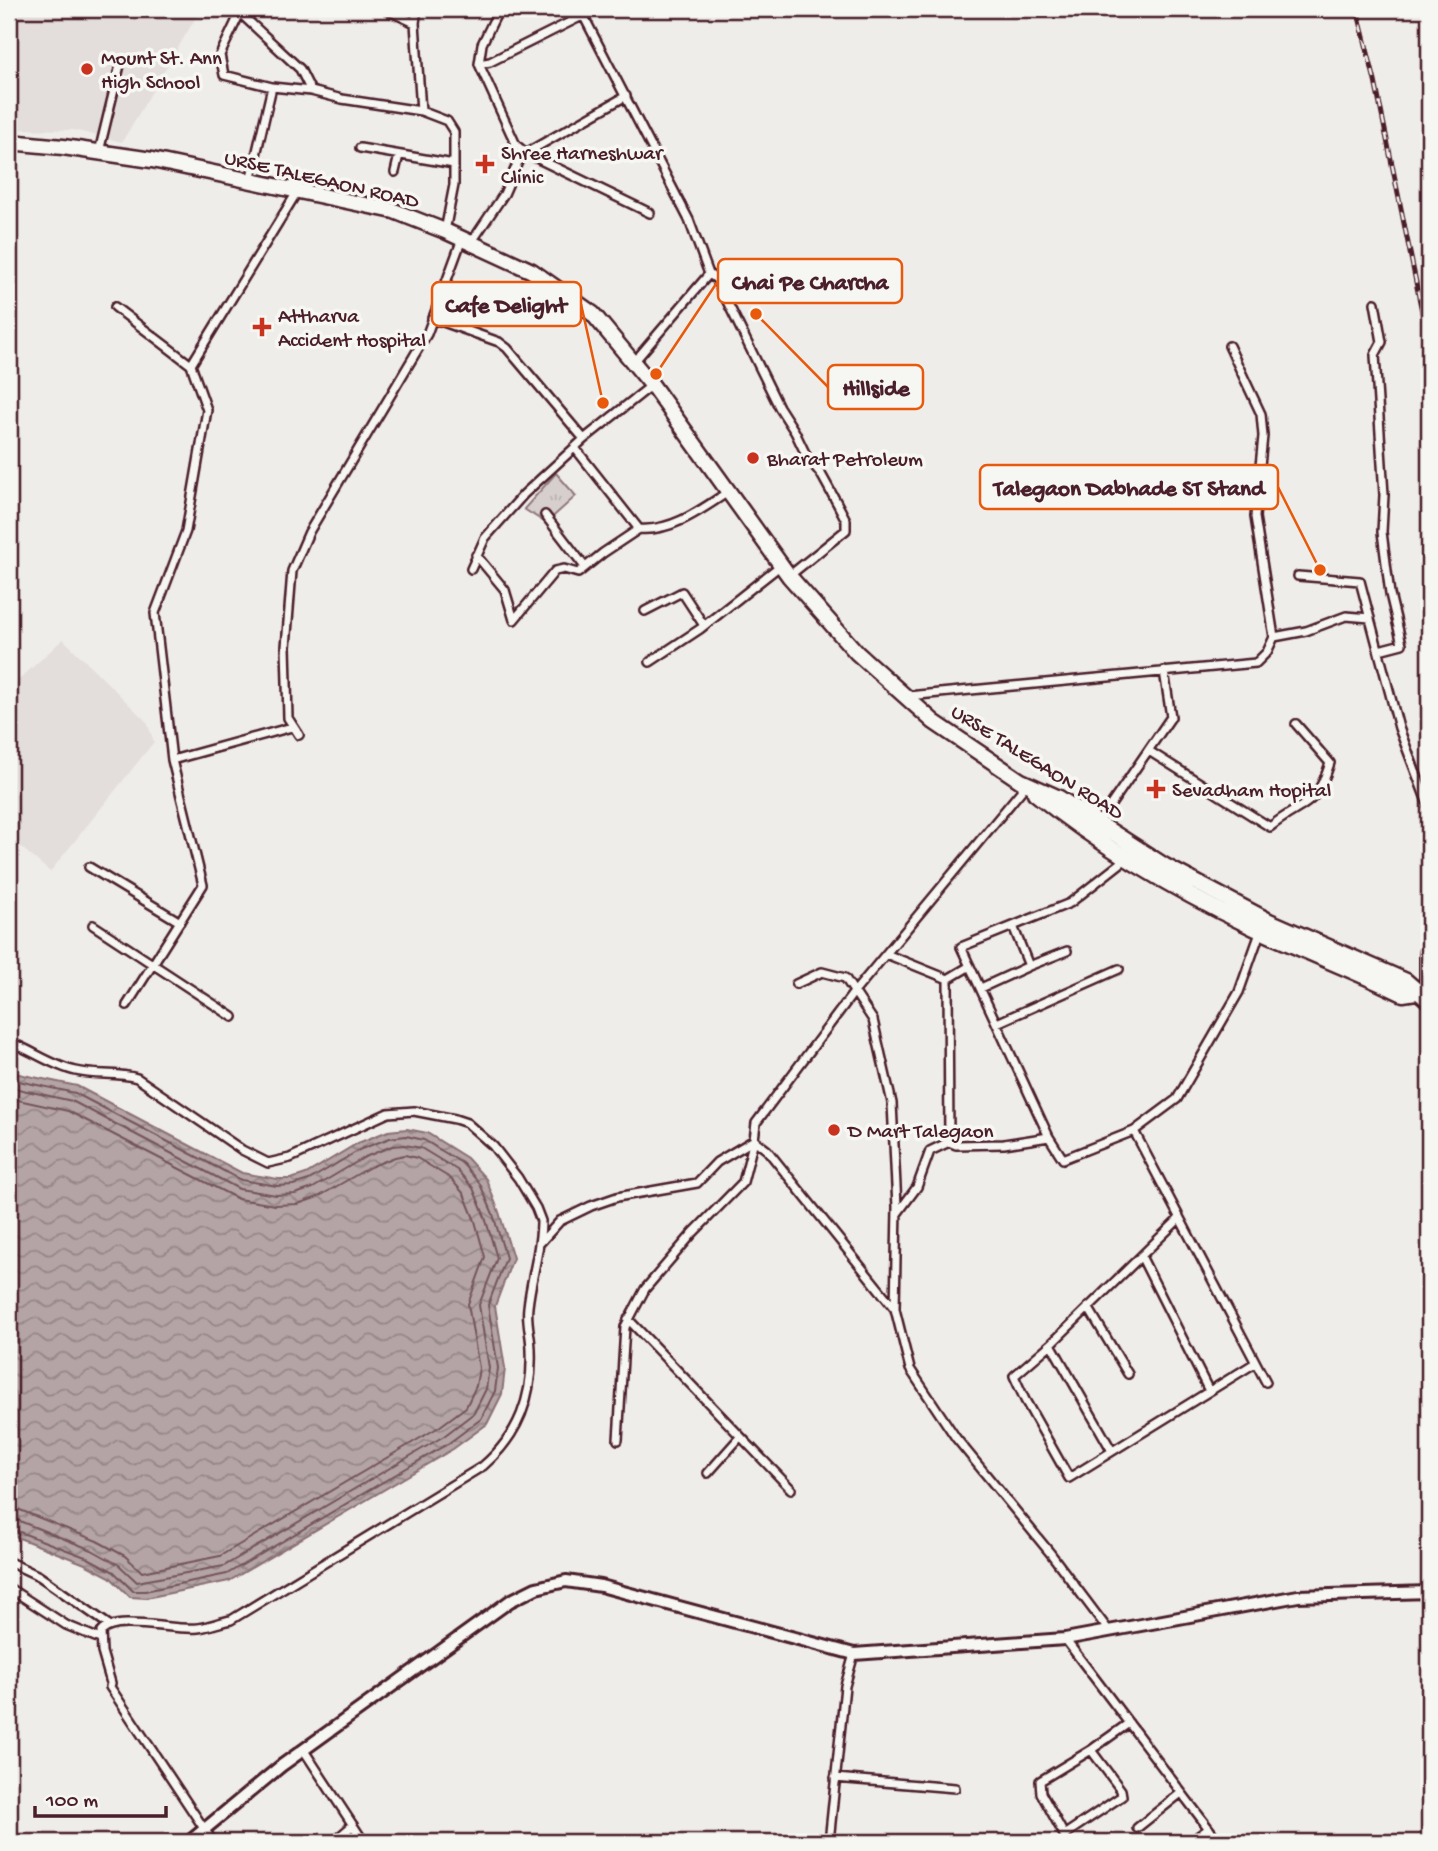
<svg xmlns="http://www.w3.org/2000/svg" width="1438" height="1851" viewBox="0 0 1438 1851" font-family="'Gochi Hand',sans-serif">
  <defs>
    <pattern id="park-tufts" width="24" height="20" patternUnits="userSpaceOnUse" patternTransform="scale(1.75)"><rect width="24" height="20" fill="#d7cfce"/><path d="M3 7l-1-3M5 7V3M7 7l1-3M15 17l-1-3M17 17v-4M19 17l1-3" fill="none" stroke="#bab1b1"/></pattern>
    <pattern id="water-waves" width="16" height="10" patternUnits="userSpaceOnUse" patternTransform="scale(1.75)"><rect width="16" height="10" fill="#b4a4a5"/><path d="M0 5q4-4 8 0t8 0" fill="none" stroke="#948587"/></pattern>
  </defs>
  <rect width="100%" height="100%" fill="#efedea"/>
  <filter id="ink" filterUnits="userSpaceOnUse"><feTurbulence type="fractalNoise" baseFrequency=".0143" numOctaves="2"/><feDisplacementMap in="SourceGraphic" scale="14" xChannelSelector="R" yChannelSelector="G"/><feConvolveMatrix kernelMatrix="1 2 1 2 8 2 1 2 1" color-interpolation-filters="sRGB"/></filter>
  <g filter="url(#ink)">
    <path fill="#e3dedc" d="M9,9H201L122,142L73,130L9,129Z
      M63,639L147,722L154,742L50,872L9,837V689Z"/>
    <path fill="url(#park-tufts)" stroke="#90777c" stroke-width="2" d="M556,473L576,496L546,523L524,509Z"/>
    <path fill="url(#water-waves)" stroke="#8a6f74" stroke-width="2" d="M9,1072L77,1086L242,1173L278,1179H291L306,1174L358,1143L388,1131L407,1129L427,1133L467,1158L486,1179L499,1212L513,1258L495,1306L505,1368L502,1394L487,1424L453,1449L229,1581L146,1598L130,1597L110,1577L85,1564L9,1534Z"/>
    <g fill="none" stroke-linecap="round" stroke-linejoin="round">
      <path stroke="#74545c" stroke-width="2" d="M9,1079L75,1093L241,1180L277,1186L293,1185L309,1180L361,1149L390,1138L406,1136L424,1140L462,1163L480,1184L493,1214L506,1258L488,1305L498,1368L495,1391L481,1419L449,1443L227,1574L145,1591H133L114,1572L88,1558L9,1528
        M9,1087L72,1101L239,1189L276,1195L295,1194L313,1188L365,1157L392,1146L405,1145L421,1148L457,1170L473,1188L485,1217L497,1258L479,1305L489,1368L486,1389L474,1413L444,1436L224,1566L137,1582L119,1565L92,1550L17,1520L9,1519
        M9,1098L68,1111L238,1199L275,1205L298,1204L318,1197L370,1167L395,1157L405,1155L417,1158L450,1178L464,1194L475,1221L485,1257L468,1304L479,1368L476,1386L466,1407L439,1427L220,1556L142,1572L125,1556L97,1541L20,1510L9,1509"/>
      <g stroke="#4a1f2b" stroke-width="12">
        <path id="street" d="M240,9V13L220,55L224,75L272,87L311,91L342,99L421,111L447,121L454,132V185L445,231
          M385,9L415,23
          M417,9L415,23L421,111
          M499,9L482,44L479,64L516,145L526,153L650,213
          M580,9L689,220L709,274L716,279L779,407L795,432L807,457L821,474L837,503L846,520V530L789,576
          M240,13L300,69L311,91
          M479,64L490,62L584,15
          M360,148L454,164
          M99,152L121,61
          M395,172L399,155
          M250,181L272,87
          M471,243L504,194L518,162L526,153L626,96
          M1375,303L1382,342L1375,355L1384,495L1382,532L1390,594L1402,644L1379,650
          M115,307L191,365
          M432,318L499,342L507,348L584,439
          M1229,346L1261,414L1263,436L1255,517L1274,637
          M634,362L709,274
          M575,448L639,529C672,532 702,509 728,492
          M545,515L585,567
          M476,555L505,590L514,620L555,571L564,569L578,573L603,553L639,529
          M471,569L485,538L524,494L584,439L652,385
          M1298,576L1360,581L1399,728L1429,807
          M645,611L682,592L703,624
          M650,662L700,629L781,565
          M908,696L1256,663L1267,652L1274,637L1306,631L1346,616L1370,618
          M299,735L288,718L286,647L292,571L309,532L427,334L462,239
          M1149,751L1270,827C1304,800 1315,810 1330,763L1296,724
          M172,760L155,613L186,531L207,410L191,365L297,192
          M1099,822L1171,717L1164,671
          M1126,859L1070,903L961,947L1049,1137L1063,1159L1134,1131L1177,1099L1239,992L1261,930
          M89,867L180,922
          M93,925L233,1017
          M886,954L948,979
          M970,966L948,979L949,1142L956,1145L1004,1144L1049,1137
          M1029,966L1067,951
          M796,984L822,972L845,978L873,1020L892,1103L897,1207L895,1309L910,1369L956,1438L1051,1554L1109,1631
          M981,988L1029,966L1013,926
          M1424,995V954L1429,923
          M127,1005L203,885L172,760L292,727
          M997,1023L1119,969
          M9,1042C32,1050 52,1066 76,1071C96,1076 117,1072 137,1078L242,1150L268,1163L290,1158L388,1113L414,1111L455,1119L467,1123L493,1146L518,1178L536,1208L541,1221C541,1249 531,1278 528,1307C526,1322 531,1335 531,1350C533,1397 519,1435 483,1466L231,1620C220,1622 208,1627 198,1628C174,1631 116,1615 101,1632L102,1652L111,1683L110,1687L213,1842
          M1134,1131L1266,1382
          M897,1214L917,1187L930,1151L949,1142
          M1179,1219L1051,1344L1014,1376L1025,1400L1069,1478L1255,1363
          M540,1243L560,1221L591,1206L617,1197L697,1183L717,1162L754,1140
          M1141,1256L1209,1391
          M1088,1307L1128,1374
          M895,1309L767,1150L754,1140L756,1123L851,996L1026,785
          M628,1319L791,1489
          M1051,1344L1112,1451
          M618,1440L625,1327L645,1289L693,1233L743,1182L754,1140
          M708,1473L740,1437
          M9,1562L39,1576L109,1625
          M9,1588L66,1625L100,1639
          M1065,1639L1219,1842
          M303,1749L364,1842
          M835,1778L955,1788
          M1137,1828L1181,1793
          M1064,1835L1122,1796L1121,1790L1091,1750
          M333,1842L353,1825
          M829,1842L845,1686L854,1654
          M1068,1842L1041,1793L1040,1781L1091,1750L1129,1723
          M1190,1842L1208,1829"/>
      </g>
      <g stroke="#4a1f2b" stroke-width="16">
        <path id="secondary" d="M189,1842L281,1766L510,1601L536,1588L566,1581L601,1586L854,1654L1065,1639L1298,1596L1429,1592"/>
      </g>
      <g stroke="#4a1f2b" stroke-width="19">
        <path id="highway" d="M9,142L63,147L152,160L394,211L445,231L532,271L593,314L652,385L789,576L857,653L934,722L1021,781L1059,798L1165,866L1269,921L1406,981L1429,1001
          M1035,793C1101,847 1177,891 1254,928C1297,948 1342,966 1386,986L1403,994L1416,992"/>
      </g>
      <use href="#street" stroke="#f6f6f2" stroke-width="7"/>
      <use href="#secondary" stroke="#f6f6f2" stroke-width="10"/>
      <use href="#highway" stroke="#f6f6f2" stroke-width="14"/>
      <g stroke="#4a1f2b" stroke-width="5">
        <path id="rail" d="M1357,9L1375,81L1429,346"/>
      </g>
      <use href="#rail" stroke="#f6f6f2" stroke-width="2.5" stroke-dasharray="8" stroke-linecap="butt"/>
    </g>
  </g>
  <g fill="#c8321e" stroke="#f6f6f2" stroke-width="2.5">
    <circle cx="87" cy="69" r="7"/>
    <path d="M481.5 153.5h7v7h7v7h-7v7h-7v-7h-7v-7h7z"/>
    <path d="M258.5 316.5h7v7h7v7h-7v7h-7v-7h-7v-7h7z"/>
    <circle cx="753" cy="458" r="7"/>
    <path d="M1152.5 778.5h7v7h7v7h-7v7h-7v-7h-7v-7h7z"/>
    <circle cx="834" cy="1130" r="7"/>
  </g>
  <g text-anchor="middle" stroke-width="7" stroke-linejoin="round" paint-order="stroke">
    <g font-size="21" fill="#4a1f2b" stroke="#f6f6f2" text-anchor="start">
      <text x="101" y="64">Mount St. Ann<tspan x="101" dy="24">High School</tspan></text>
      <text x="501" y="159">Shree Harneshwar<tspan x="501" dy="24">Clinic</tspan></text>
      <text x="278" y="322">Attharva<tspan x="278" dy="24">Accident Hospital</tspan></text>
      <text x="767" y="465">Bharat Petroleum</text>
      <text x="1172" y="796">Sevadham Hopital</text>
      <text x="848" y="1137">D Mart Talegaon</text>
    </g>
    <g font-size="21" fill="#4a1f2b" stroke="#f6f6f2">
      <text transform="translate(322 178) rotate(13)" y="7">URSE TALEGAON ROAD</text>
      <text transform="translate(1038 761) rotate(32)" y="7">URSE TALEGAON ROAD</text>
    </g>
  </g>
  <path fill="none" stroke="#e8590c" stroke-width="2.5" d="M656 374L718 281M603 403L581 304M756 314L828 387M1320 570L1278 487"/>
  <g fill="#e8590c" stroke="#f6f6f2" stroke-width="2.5">
    <circle cx="656" cy="374" r="7"/>
    <circle cx="603" cy="403" r="7"/>
    <circle cx="756" cy="314" r="7"/>
    <circle cx="1320" cy="570" r="7"/>
  </g>
  <g fill="#f6f6f2" stroke="#e8590c" stroke-width="2.5">
    <rect x="718" y="259" width="184" height="44" rx="7"/>
    <rect x="432" y="282" width="149" height="44" rx="7"/>
    <rect x="828" y="365" width="95" height="44" rx="7"/>
    <rect x="980" y="465" width="298" height="44" rx="7"/>
  </g>
  <g font-size="23" text-anchor="middle" font-weight="bold" fill="#4a1f2b">
    <text x="810" y="289">Chai Pe Charcha</text>
    <text x="506" y="312">Cafe Delight</text>
    <text x="876" y="395">Hillside</text>
    <text x="1129" y="495">Talegaon Dabhade ST Stand</text>
  </g>
  <rect width="1438" height="1851" fill="none" stroke="#f6f6f2" stroke-width="35"/>
  <rect x="18" y="18" width="1403" height="1816" fill="none" stroke="#4a1f2b" stroke-width="2.5" filter="url(#ink)"/>
  <path d="M35 1806v10h131v-10" fill="none" stroke="#4a1f2b" stroke-width="3.5"/>
  <text x="46" y="1806" font-size="21" fill="#4a1f2b" stroke="#f6f6f2" stroke-width="5" paint-order="stroke">100 m</text>
</svg>
